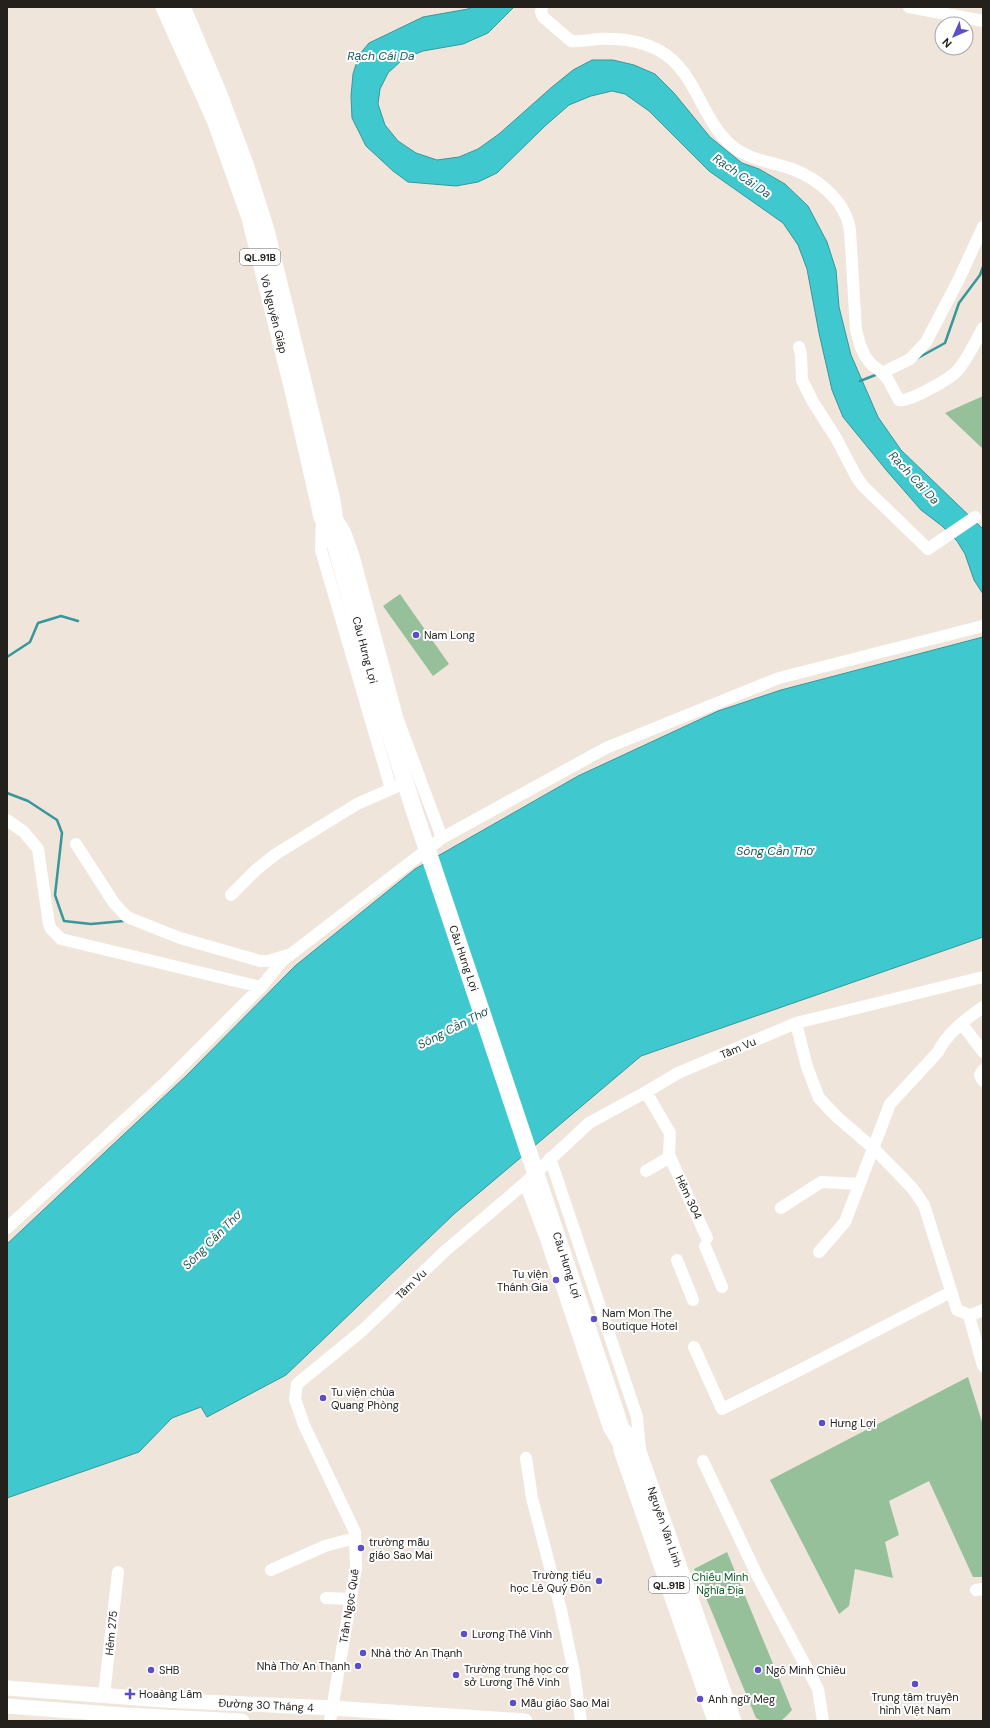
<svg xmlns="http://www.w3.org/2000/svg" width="990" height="1728" viewBox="0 0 990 1728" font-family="'DM Sans',sans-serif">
  <rect width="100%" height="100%" fill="#efe5da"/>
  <path fill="#96c09a" d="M983,396V449L945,413Z
    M400,594L449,664L433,676L383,606Z
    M968,1377L983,1425V1577H973L929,1481L889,1501L899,1535L885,1542L893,1578L855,1569L849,1606L839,1614L770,1480Z
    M727,1552L792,1710C789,1713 786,1717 782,1720C775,1723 761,1722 756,1718L694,1569Z"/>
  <path fill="#3fc9cf" stroke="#37979a" d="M472,7H514L488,33L463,44L423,51L403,59L388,73L380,89L378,104L385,125L398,141L416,153L437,160L459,157L478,149L499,134L552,87L573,70L592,60H613L634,65L655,74L674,93L710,137L742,163L759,169L785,184L808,206L827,242L836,270L839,307L851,355L878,417L901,450L983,529V594L974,580L965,554L957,541L942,526L921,510L887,471L843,417L832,390L819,333L807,269L798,245L783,223L709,171L649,111L625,94L612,91L591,96L569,105L545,126L497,173L478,182L456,186L408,182L393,171L366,146L352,118L351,96L353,74L359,55L369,43L423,17L468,9Z
    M983,637V937L641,1056L454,1214L286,1375L207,1417L201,1407L172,1418L139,1452L7,1498V1244L186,1076L295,966L415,869L578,776L718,711L781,690Z"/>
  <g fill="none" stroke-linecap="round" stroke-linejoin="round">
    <path stroke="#37979a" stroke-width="2.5" d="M916,359L945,343L959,303L980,275L983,267
      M860,381L878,374
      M7,657L30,642L38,623L61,616L78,621
      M7,793L28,801L57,820L62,833L55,895L64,921L91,924L124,921"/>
    <path stroke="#fff" stroke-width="12" d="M542,7L541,12L543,17L571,41C580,42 589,40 598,39C619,38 642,41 660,51C696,71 701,119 731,145C750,161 770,161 792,169C819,179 846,202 850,230L856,330L860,345L865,356L871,364L880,371L887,378L899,400C908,403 951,378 957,371C968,359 975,342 983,328
      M909,7L983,21
      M799,347L801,355L802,380L813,402L836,438L856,476L863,486L928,549L975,517
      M882,373L910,359L926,342L958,281L983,227
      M334,514L345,532L353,554L398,720L442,838
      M322,519L321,550L391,789
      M7,820L24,832L38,849L49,924L51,929L61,939L261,987
      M76,844L114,903L127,917L180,938L260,961H268L288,955
      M231,895L257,869L276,854L357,804L398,786
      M796,1023L807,1067L819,1098L837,1117L873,1148L895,1170L913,1189L924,1205L957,1310L967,1314L969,1316L983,1366
      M962,1024L983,1052
      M983,1070L980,1075L983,1081
      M646,1092L670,1133L669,1155L707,1238
      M550,1158L637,1417L640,1450
      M646,1171L670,1157
      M525,1183L546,1239L609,1428L621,1448
      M781,1208L821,1182L859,1184
      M7,1228L168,1080L261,987L282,961L442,838L606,748L779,678L983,626
      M705,1246L722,1287
      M819,1252L845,1222L890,1104L938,1052C947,1033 966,1019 983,1007
      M677,1260L693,1300
      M969,1316L983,1310
      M694,1347L722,1409L798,1371L951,1292
      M526,1458L532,1498L561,1610L574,1672L581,1721
      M703,1461L757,1575L818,1689L823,1721
      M271,1570L325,1546L355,1538
      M976,1590L983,1589
      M326,1598L351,1599
      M104,1695L118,1572
      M330,1721L356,1568L355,1532L304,1425L295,1399L297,1384L363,1330L444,1252L525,1183L589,1123L646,1092L678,1073L796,1023L983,977"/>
    <path stroke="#fff" stroke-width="15" d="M7,1688L163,1700L332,1708L525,1721
      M7,1706L124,1715L242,1721"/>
    <path stroke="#fff" stroke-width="17" d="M164,7L215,120L250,218L293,390L322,517L333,536L373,680L414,810L616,1413L621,1429L622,1450L716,1721
      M182,7L218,92L245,164L266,230L331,496L334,513L333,536
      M621,1429L635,1443L733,1721"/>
  </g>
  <g fill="#5c4ec6" stroke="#fff" stroke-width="1.5">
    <circle cx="416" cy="635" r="4"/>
    <circle cx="556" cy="1280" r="4"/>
    <circle cx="594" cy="1319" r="4"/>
    <circle cx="323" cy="1398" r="4"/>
    <circle cx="822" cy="1423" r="4"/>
    <circle cx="361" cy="1548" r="4"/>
    <circle cx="599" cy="1581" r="4"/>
    <circle cx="464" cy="1634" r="4"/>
    <circle cx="363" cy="1653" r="4"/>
    <circle cx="358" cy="1666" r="4"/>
    <circle cx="151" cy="1670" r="4"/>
    <circle cx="758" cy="1670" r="4"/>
    <circle cx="456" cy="1675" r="4"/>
    <circle cx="915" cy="1684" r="4"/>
    <path d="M128 1688h4v4h4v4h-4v4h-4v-4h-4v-4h4z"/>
    <circle cx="700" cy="1699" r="4"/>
    <circle cx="513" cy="1703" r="4"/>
  </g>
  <g text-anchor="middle" stroke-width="4" stroke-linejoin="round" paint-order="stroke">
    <g fill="#fff" stroke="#666461" stroke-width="1">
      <rect x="240" y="249" width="40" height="16" rx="3"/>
      <rect x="649" y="1577" width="40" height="16" rx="3"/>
    </g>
    <g font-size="10" font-weight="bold" fill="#24211d">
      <text x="260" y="261">QL.91B</text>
      <text x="669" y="1589">QL.91B</text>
    </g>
    <g font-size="11" fill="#24211d" stroke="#fff">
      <text transform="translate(274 314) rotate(76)" y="4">Võ Nguyên Giáp</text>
      <text transform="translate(365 650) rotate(75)" y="4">Cầu Hưng Lợi</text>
      <text transform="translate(464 958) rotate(71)" y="4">Cầu Hưng Lợi</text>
      <text transform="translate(738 1048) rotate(-23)" y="4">Tầm Vu</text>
      <text transform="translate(689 1197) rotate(65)" y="4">Hẻm 304</text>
      <text transform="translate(567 1265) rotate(72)" y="4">Cầu Hưng Lợi</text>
      <text transform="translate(411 1284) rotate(-44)" y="4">Tầm Vu</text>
      <text transform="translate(665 1527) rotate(71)" y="4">Nguyễn Văn Linh</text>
      <text transform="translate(349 1606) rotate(-81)" y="4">Trần Ngọc Quế</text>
      <text transform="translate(111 1633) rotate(-84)" y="4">Hẻm 275</text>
      <text transform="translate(266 1705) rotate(3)" y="4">Đường 30 Tháng 4</text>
    </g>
    <g font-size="11" fill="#24211d" stroke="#fff" text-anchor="start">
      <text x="424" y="639">Nam Long</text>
      <text x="548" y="1278" text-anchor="end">Tu viện<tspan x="548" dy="13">Thánh Gia</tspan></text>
      <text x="602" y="1317">Nam Mon The<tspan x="602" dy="13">Boutique Hotel</tspan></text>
      <text x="331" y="1396">Tu viện chùa<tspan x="331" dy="13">Quang Phòng</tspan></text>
      <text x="830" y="1427">Hưng Lợi</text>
      <text x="369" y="1546">trường mẫu<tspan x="369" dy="13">giáo Sao Mai</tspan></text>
      <text x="591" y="1579" text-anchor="end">Trường tiểu<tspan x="591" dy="13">học Lê Quý Đôn</tspan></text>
      <text x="472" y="1638">Lương Thế Vinh</text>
      <text x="371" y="1657">Nhà thờ An Thạnh</text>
      <text x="350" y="1670" text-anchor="end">Nhà Thờ An Thạnh</text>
      <text x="464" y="1673">Trường trung học cơ<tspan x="464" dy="13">sở Lương Thế Vinh</tspan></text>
      <text x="159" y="1674">SHB</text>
      <text x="766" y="1674">Ngô Minh Chiêu</text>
      <text x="139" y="1698">Hoaàng Lâm</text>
      <text x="915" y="1701" text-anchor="middle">Trung tâm truyền<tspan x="915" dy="13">hình VIệt Nam</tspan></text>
      <text x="708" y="1703">Anh ngữ Meg</text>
      <text x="521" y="1707">Mẫu giáo Sao Mai</text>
    </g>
    <g font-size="11" fill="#095b21" stroke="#fff">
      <text x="720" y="1581">Chiếu Minh<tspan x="720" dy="13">Nghĩa Địa</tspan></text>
    </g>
    <g font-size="12" font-style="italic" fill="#20595b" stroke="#fff">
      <text x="381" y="60">Rạch Cái Da</text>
      <text transform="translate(742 176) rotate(35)" y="4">Rạch Cái Da</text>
      <text transform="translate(914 478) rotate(47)" y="4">Rạch Cái Da</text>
      <text x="775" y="855">Sông Cần Thơ</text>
      <text transform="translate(453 1028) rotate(-27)" y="4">Sông Cần Thơ</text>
      <text transform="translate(212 1240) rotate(-45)" y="4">Sông Cần Thơ</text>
    </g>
  </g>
  <rect width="990" height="1728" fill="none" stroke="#24211d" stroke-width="16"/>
  <g transform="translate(954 36) rotate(225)"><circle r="19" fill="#ffffff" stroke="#a7a6a5"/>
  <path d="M0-3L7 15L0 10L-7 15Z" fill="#5c4ec6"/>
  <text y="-6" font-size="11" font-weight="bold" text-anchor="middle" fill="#24211d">N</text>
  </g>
</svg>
